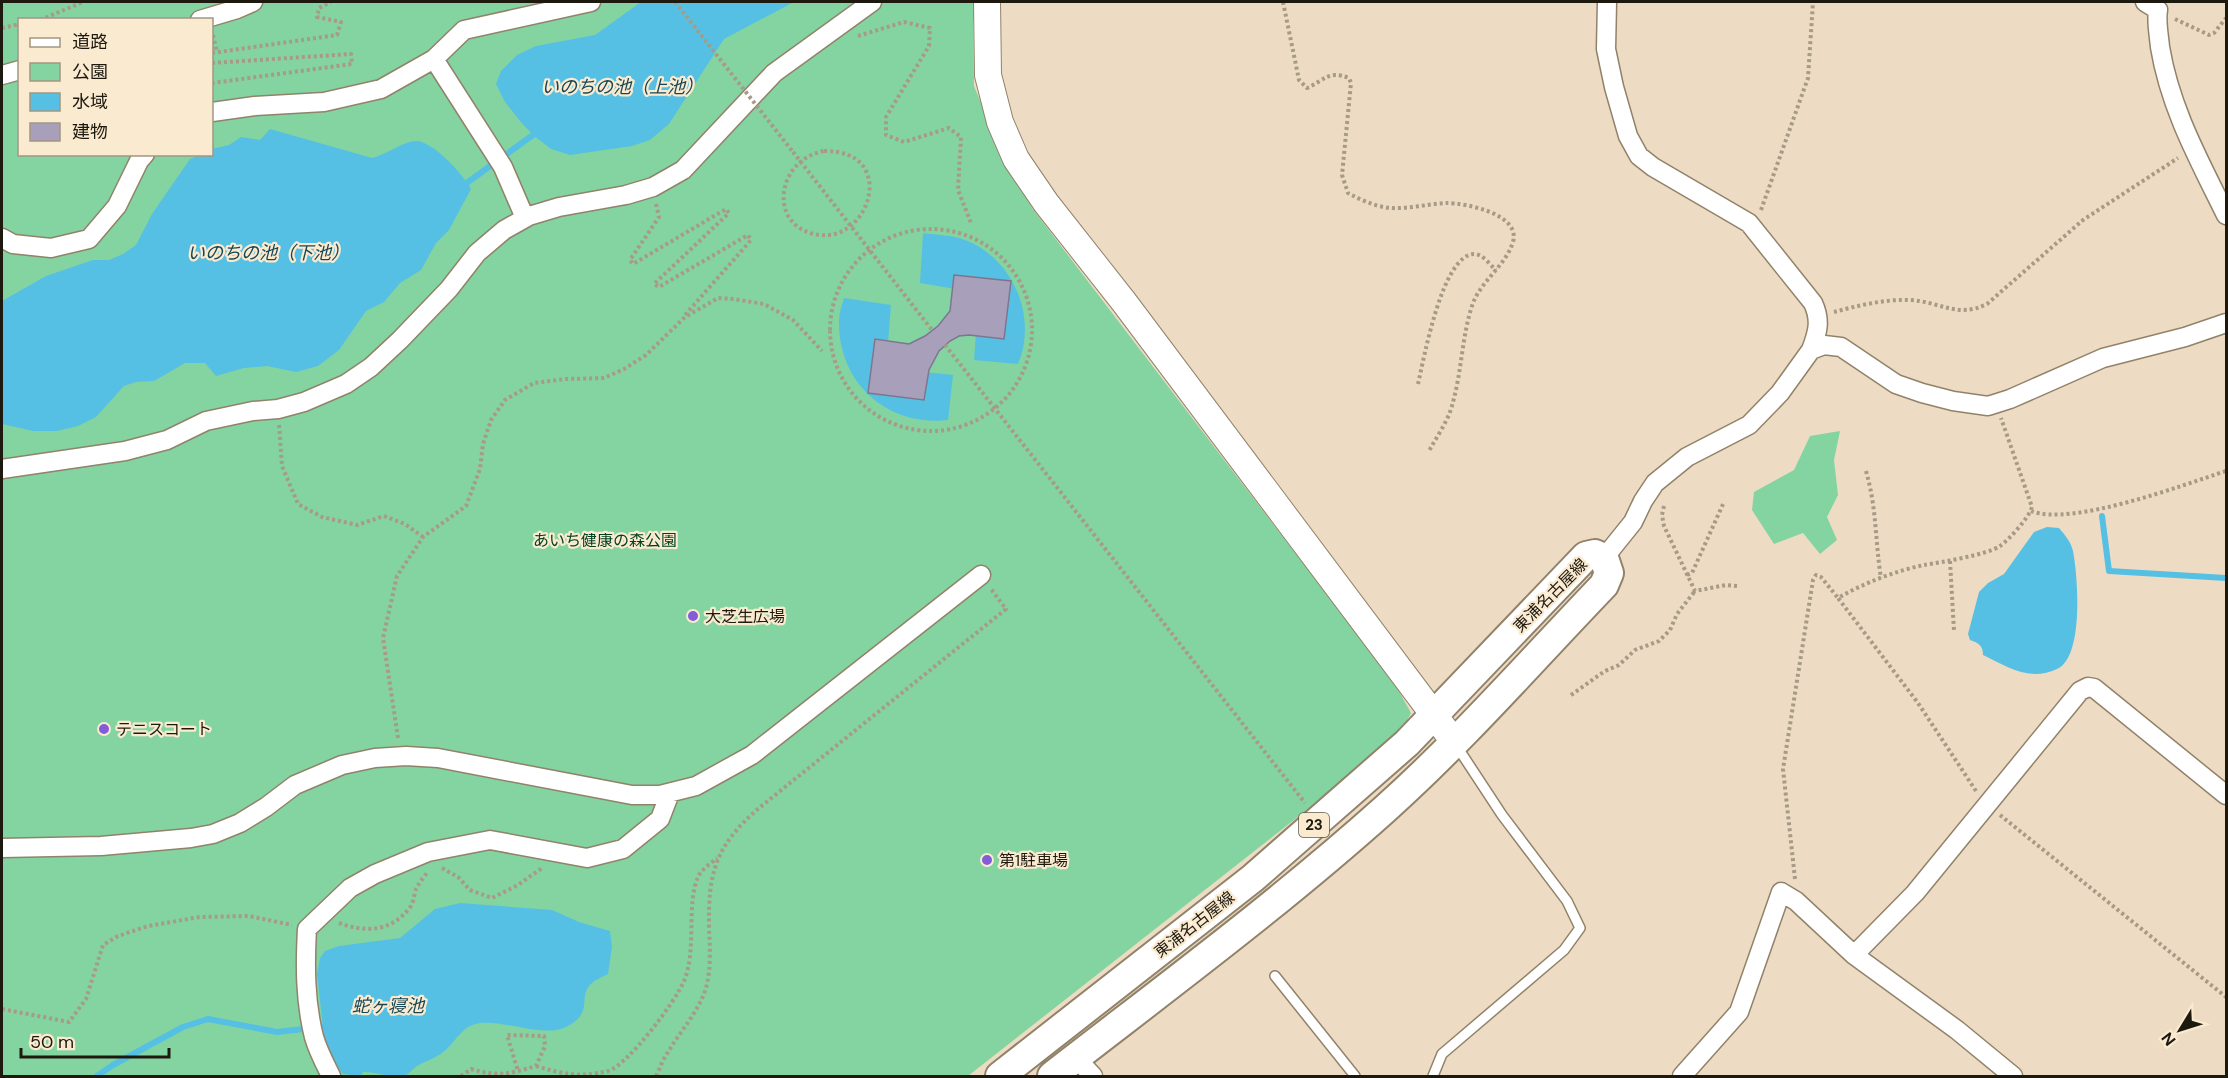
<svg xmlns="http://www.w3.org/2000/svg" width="2228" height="1078" viewBox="0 0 2228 1078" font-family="'DM Sans','Noto Sans JP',sans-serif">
  <rect width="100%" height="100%" fill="#eddcc3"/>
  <path fill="#83d4a1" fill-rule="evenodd" d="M2,2H977L973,24L974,86L1002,153L1032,208L1395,684L1411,713L1397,739L968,1076H2ZM20,20H212V154H20Z
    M1840,431L1834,460L1838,495L1827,517L1837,540L1820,554L1803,533L1774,544L1752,510L1754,492L1794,470L1810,436Z"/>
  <path fill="#55c0e3" d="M641,2H794L724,39L669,124L650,140L632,146L570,155L551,149L533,135L520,121L505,102L496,84L501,71L517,55L536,46L595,35Z
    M270,129L372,158C386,155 404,141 416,141C433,141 463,174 471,189L449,230L436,243L421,270L400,283L384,302L366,311L339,350L318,366L296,372L267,366L244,368L216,376L205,363H185L154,381L136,382L124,386L96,417L78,426L57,431H33L2,424V301L46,276L93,260H109L123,254L136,245L152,214L190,159L200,155L212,154V149L229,145L241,137L260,140Z
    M923,233C937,235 952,235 965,240C1013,258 1038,317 1018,364L974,360L979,293L920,283Z
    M844,298L891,305L886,368L953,375L948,420C887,427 838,383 839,321C839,313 842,305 844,298Z
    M2047,527L2059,528C2065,535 2071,542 2073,551C2078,577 2084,657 2057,669C2030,682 2008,667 1983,655C1983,646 1979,643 1970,640L1968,634L1979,592L1988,583L2004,574L2034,532Z
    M460,903L552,910L579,922L610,931L612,947L608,974C603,977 596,979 592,983C576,997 596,1012 566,1027C544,1038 505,1020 480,1023C460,1026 456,1043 442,1053C434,1059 425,1061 417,1066C413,1069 407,1076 403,1076C387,1078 376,1071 363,1072L361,1076L343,1074L331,1057L324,1036L317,974L320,958L325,951L339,946L400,938L435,909Z"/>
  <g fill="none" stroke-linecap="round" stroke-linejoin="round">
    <path stroke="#55c0e3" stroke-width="6" d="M468,182L533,135
      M2102,516L2109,571L2226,578
      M97,1076L113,1065L183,1027L208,1019L277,1032L330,1026"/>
  </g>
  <path fill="#a8a0ba" stroke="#7e768f" stroke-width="1.5" d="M954,275L1011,281L1004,339L969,335L959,336L950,341L939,351L929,370L924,400L868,393L875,339L909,344L925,336L938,326L950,311Z"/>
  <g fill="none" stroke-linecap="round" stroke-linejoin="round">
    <g stroke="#91826a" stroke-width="12">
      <path id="lane" d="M1275,976L1355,1076
        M1433,1076L1442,1054L1564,950L1580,928L1567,901L1502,815L1456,745"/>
    </g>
    <g stroke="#91826a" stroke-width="21">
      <path id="street" d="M1607,2L1606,49L1614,87L1628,136L1639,156L1653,167L1749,223L1813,303C1821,320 1818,332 1811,350L1824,345L1841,347L1896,384L1922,393L1953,401L1988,406L2010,399L2103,358L2185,337L2226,323
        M2145,2L2158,10C2156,22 2159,35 2160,47C2170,108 2199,160 2226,215
        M200,20L237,9L253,2
        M434,59L503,167L525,218
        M2,75L20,70
        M212,112L255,106L324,102L381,89L434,59L464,30L591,2
        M2,238L13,244L51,248L89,239L117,206L139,161L145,154
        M2,469L125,451L167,440L206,421L253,411L278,409L304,402L346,384L371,367L400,340L449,289L477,253L504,230L529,216L559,207L626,195L653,187L683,170L774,73L872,2
        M1604,558L1633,522L1643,501L1655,483L1687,457L1749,425L1780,393L1811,350
        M2,848L101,846L191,838L213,834L240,823L266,807L295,785L342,765L375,758L406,756L438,758L632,795H660L696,786L752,755L981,575
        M1854,955L1915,893L2080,691L2088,687L2094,688L2226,795
        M1076,1058L1093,1076
        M331,1076C325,1064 318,1051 314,1037C305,1001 305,966 307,929L350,888L375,874L428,852L490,840L587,858L623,849L660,819L670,793
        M1682,1076L1739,1012L1781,892L1796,901L1854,955L1957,1030L2013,1076"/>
    </g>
    <g stroke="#91826a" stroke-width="28">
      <path id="secondary" d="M987,2L988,75L1000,122L1016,159L1046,203L1124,302L1455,743"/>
    </g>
    <g stroke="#91826a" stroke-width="32">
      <path id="primary" d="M1000,1076L1253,878L1407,743L1586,556L1595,554L1604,558L1609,573L1604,585C1532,660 1463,739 1385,809C1279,904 1164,989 1052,1076"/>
    </g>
    <path stroke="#a79a86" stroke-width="4" stroke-dasharray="3 3" stroke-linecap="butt" d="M1283,2L1299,80L1307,88C1325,80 1328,70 1349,78L1351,83L1342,175L1348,193C1361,200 1376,207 1391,208C1409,209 1428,204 1446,203C1466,203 1521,214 1513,242C1506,265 1482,280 1473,303C1462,334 1462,370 1453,402C1449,420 1437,436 1429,451
      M2175,19L2209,35L2214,33L2226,18
      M40,20L83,2
      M2,28L20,24
      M213,35L217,52
      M858,36L904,22L930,28L929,46L886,117V135L904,142L949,128L961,137L958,190L971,223
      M212,53L337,35L341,22L317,17L319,8L331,2
      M212,63L351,54L352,64L212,83
      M824,151C898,150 871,241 820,235C767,229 775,160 824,151Z
      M793,152L932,330
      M656,204L659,217L630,260L633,264L726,209L729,213L654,284L659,287L748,235L751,240L685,315
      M1761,210L1808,78L1813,2
      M830 330a101 101 0 1 1 202 0a101 101 0 1 1-202 0Z
      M1834,312C1857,306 1884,299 1909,300C1939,301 1957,319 1987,304L2083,220L2178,158
      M945,345L1305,803
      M1418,384C1424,359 1442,255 1474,254C1483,254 1489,264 1496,270
      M279,425L282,466L298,504L322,517L357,525L384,516L405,524L423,537
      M1866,471C1877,509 1875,541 1881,578
      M1664,506L1662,515L1664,526L1695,591L1726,585L1737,586
      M2031,511C2071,527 2183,485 2226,471
      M1950,561L1954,631
      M1687,575L1692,573L1724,502
      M1571,695L1605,671L1619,665L1635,650L1659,641L1670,630L1677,614L1695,591
      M398,738L383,638L397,576L423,537L466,506L480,469L483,444L491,420L505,400L534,383L566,379L604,378L624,369L646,355L685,317L718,298L734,299L764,304L793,320L822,351
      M1976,791L1918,703L1838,598C1864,583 1895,571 1924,565C1942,562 1986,555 2000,546C2009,540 2030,516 2032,507L2001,418
      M2000,815L2226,997
      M442,868L458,877L470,890L492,898L518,885L542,868
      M1795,879L1783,769L1813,580L1816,575L1821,577L1838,598
      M339,923C366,933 392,932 411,906C414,901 414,894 416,889C419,883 423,878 427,873
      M2,1009L69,1022L86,999L103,945L118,936L148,926L200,917L249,916L292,925
      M536,1066C563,1074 579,1078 608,1071C627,1066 676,1001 684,981C697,951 686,904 698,877C701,870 711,863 717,858
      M461,1076L471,1069C498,1077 509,1074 536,1066L545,1046L544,1036L507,1035L518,1071
      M656,1076C660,1068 663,1059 668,1052C681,1030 701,1009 707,984C711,966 710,947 709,929C708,873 715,846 759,808L1006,609L991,589"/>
    <use href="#lane" stroke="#fff" stroke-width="9"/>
    <use href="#street" stroke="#fff" stroke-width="18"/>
    <use href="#secondary" stroke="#fff" stroke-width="26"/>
    <use href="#primary" stroke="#fff" stroke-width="28"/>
    <path stroke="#a79a86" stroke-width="4" stroke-dasharray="3 3" stroke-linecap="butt" d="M675,2L793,152"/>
  </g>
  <g fill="#825dd7" stroke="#faead0" stroke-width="2">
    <circle cx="693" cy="616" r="6"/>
    <circle cx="104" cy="729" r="6"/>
    <circle cx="987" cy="860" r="6"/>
  </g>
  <g text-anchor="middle" stroke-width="4.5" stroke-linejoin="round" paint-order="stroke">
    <rect fill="#faead0" stroke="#605849" stroke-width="1.5" x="1299" y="813" width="30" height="24" rx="4.5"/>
    <g font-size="15" font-weight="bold" fill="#1e190f">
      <text x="1314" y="830">23</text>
    </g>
    <g font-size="16" fill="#004222" stroke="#faead0">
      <text x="605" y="546">あいち健康の森公園</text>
    </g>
    <g font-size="16" fill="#1e190f" stroke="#faead0">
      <text transform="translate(1550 595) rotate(-45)" y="6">東浦名古屋線</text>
      <text transform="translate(1194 924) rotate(-38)" y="6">東浦名古屋線</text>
    </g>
    <g font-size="16" fill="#1e190f" stroke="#faead0" text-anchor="start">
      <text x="705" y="622">大芝生広場</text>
      <text x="116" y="735">テニスコート</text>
      <text x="999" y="866">第1駐車場</text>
    </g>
    <g font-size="18" font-style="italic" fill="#174655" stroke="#faead0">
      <text x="622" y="93">いのちの池（上池）</text>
      <text x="268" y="259">いのちの池（下池）</text>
      <text x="388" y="1012">蛇ヶ寝池</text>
    </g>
  </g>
  <rect width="2228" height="1078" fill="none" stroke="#1e190f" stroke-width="6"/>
  <rect x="18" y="18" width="195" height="138" fill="#faead0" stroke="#a29683" stroke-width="1.5"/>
  <rect x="30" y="38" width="30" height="9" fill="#ffffff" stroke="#a29683" stroke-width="1.5"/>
  <text x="72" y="48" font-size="18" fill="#1e190f">道路</text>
  <rect x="30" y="63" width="30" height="18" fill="#83d4a1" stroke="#a29683" stroke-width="1.5"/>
  <text x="72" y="78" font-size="18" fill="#1e190f">公園</text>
  <rect x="30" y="93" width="30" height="18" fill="#55c0e3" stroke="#a29683" stroke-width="1.5"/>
  <text x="72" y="108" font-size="18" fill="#1e190f">水域</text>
  <rect x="30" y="123" width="30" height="18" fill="#a8a0ba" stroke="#a29683" stroke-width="1.5"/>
  <text x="72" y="138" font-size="18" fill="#1e190f">建物</text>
  <g transform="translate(2180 1030) rotate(232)" stroke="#faead0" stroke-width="4.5" paint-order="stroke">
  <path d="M0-4.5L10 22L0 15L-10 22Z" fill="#1e190f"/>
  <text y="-9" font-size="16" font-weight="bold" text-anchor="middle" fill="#1e190f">N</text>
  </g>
  <path d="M21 1048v9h148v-9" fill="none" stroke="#1e190f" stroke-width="3"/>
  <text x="30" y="1048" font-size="18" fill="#1e190f" stroke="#faead0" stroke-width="4.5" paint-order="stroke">50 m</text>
</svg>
